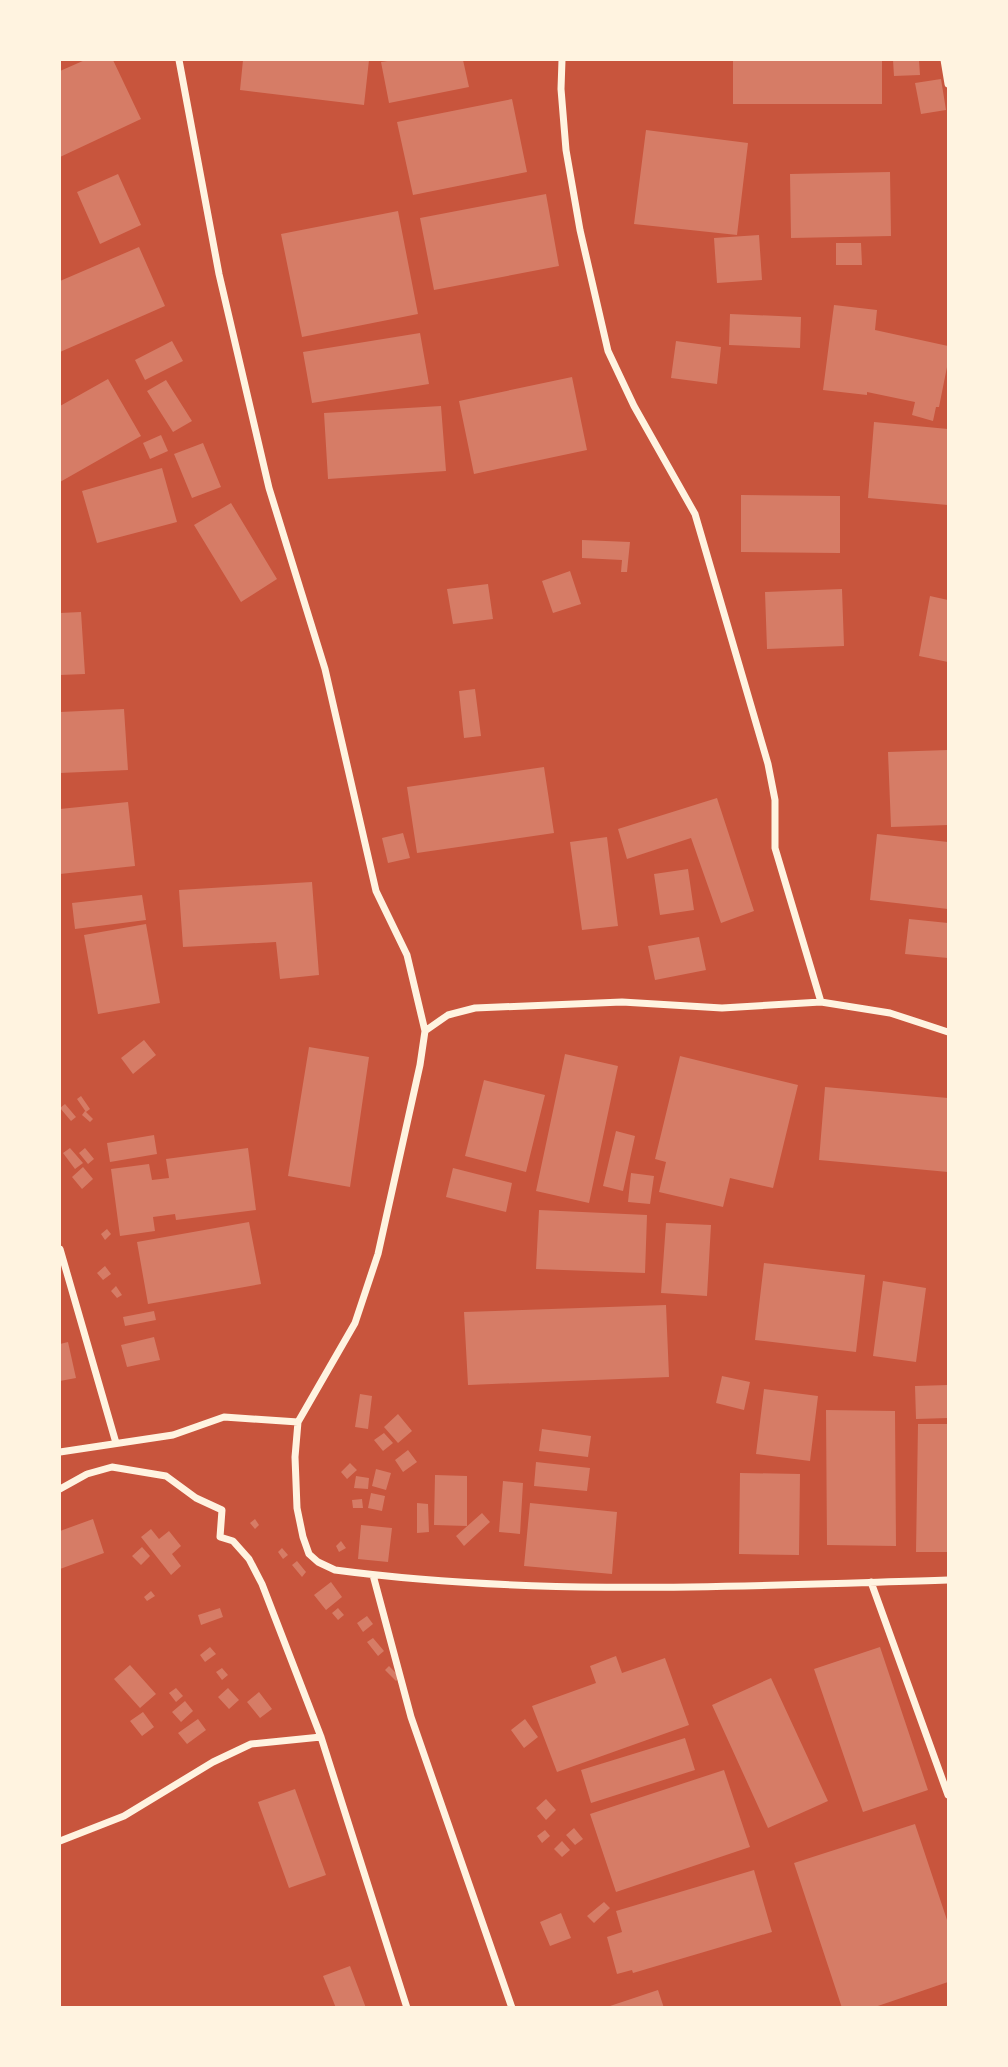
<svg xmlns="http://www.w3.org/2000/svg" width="1008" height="2067" viewBox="0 0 1008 2067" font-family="Helvetica,sans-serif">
  <rect width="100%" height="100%" fill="#c8553d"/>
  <path fill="#d67c66" d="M85,60H113L141,119L60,157V71Z
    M243,60H369L364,105L240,90Z
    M394,60H463L469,87L389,103L381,62Z
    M733,60H882V104H733Z
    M893,60H919L920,75L894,76Z
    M941,79L946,110L921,114L915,83Z
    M512,99L527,172L413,195L397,122Z
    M646,130L748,143L737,235L634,224Z
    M890,172L891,236L791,238L790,174Z
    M118,174L141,225L100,244L77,192Z
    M546,194L559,266L434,290L420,218Z
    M398,211L418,314L302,337L281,234Z
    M759,235L762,280L717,283L714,238Z
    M836,243H861L862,265H836Z
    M139,247L165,306L60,352V281Z
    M834,305L877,310L875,330L948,346V362L939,407H936L933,421L912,415L915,402L867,392V395L823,390Z
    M730,314L801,317L800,348L729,345Z
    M420,333L429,384L312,403L303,352Z
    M172,341L183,361L145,380L135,360Z
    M676,341L721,347L717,384L671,378Z
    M572,377L587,450L474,474L459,401Z
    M108,379L141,436L60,482V406Z
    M166,380L192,421L173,432L147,391Z
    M441,406L446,471L328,479L324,413Z
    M874,422L948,429V505L868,498Z
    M161,435L168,451L150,459L143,443Z
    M203,443L221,487L192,498L174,454Z
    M162,468L177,522L97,543L82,491Z
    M741,495L840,496V553L741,552Z
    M231,503L277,579L241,602L194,525Z
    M582,540L630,542L627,572H621L622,560L582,558Z
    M570,571L581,604L553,613L542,581Z
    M488,584L493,619L453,624L447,589Z
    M842,589L844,646L767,649L765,592Z
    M930,596L948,600V662L919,656Z
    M81,612L85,674L60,675V613Z
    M475,689L481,736L464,738L459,691Z
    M124,709L128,770L60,773V712Z
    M948,750V825L891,827L888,752Z
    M544,767L554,833L417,853L407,787Z
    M717,798L754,911L721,923L691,838L627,859L618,829Z
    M128,802L135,866L60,874V809Z
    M403,833L410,858L388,863L382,838Z
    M877,834L948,842V909L870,900Z
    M607,837L618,926L582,930L570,842Z
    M688,869L694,910L660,915L654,874Z
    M312,882L319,975L280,979L276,942L183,947L179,890Z
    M142,895L146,920L75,929L72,903Z
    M909,919L948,923V958L905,954Z
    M146,924L160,1003L98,1014L84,935Z
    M699,937L706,970L655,980L648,946Z
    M144,1040L156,1055L133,1074L121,1058Z
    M309,1047L369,1057L350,1187L288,1176Z
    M565,1054L618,1066L589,1203L536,1191Z
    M680,1056L798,1085L773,1188L730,1178L723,1207L659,1192L666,1162L655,1159Z
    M484,1080L545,1095L526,1172L465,1156Z
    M825,1087L948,1098V1172L819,1160Z
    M81,1096L90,1109L86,1112L77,1099Z
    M65,1104L76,1117L71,1121L60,1108Z
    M85,1111L93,1119L90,1122L82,1115Z
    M616,1131L635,1136L623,1191L603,1186Z
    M154,1135L157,1154L110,1162L107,1143Z
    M70,1148L83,1163L75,1169L63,1153Z
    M85,1148L94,1159L88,1164L79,1153Z
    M248,1148L256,1210L176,1220L175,1214L153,1217L155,1231L120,1236L111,1169L149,1164L152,1180L169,1178L166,1159Z
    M83,1167L93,1179L82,1189L72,1177Z
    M453,1168L512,1183L506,1212L446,1197Z
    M631,1173L654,1176L650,1204L628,1202Z
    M539,1210L647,1215L645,1273L536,1269Z
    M249,1222L261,1284L148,1304L137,1242Z
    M666,1223L711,1225L707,1296L661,1293Z
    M107,1229L111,1234L105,1240L101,1234Z
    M764,1263L865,1275L856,1352L755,1340Z
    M105,1266L111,1274L103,1280L97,1273Z
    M883,1281L926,1288L916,1362L873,1356Z
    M116,1286L122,1295L117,1298L111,1291Z
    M666,1305L669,1377L468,1385L464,1312Z
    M154,1311L156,1320L125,1326L123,1317Z
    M154,1337L160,1360L127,1367L121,1345Z
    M68,1342L76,1378L60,1381V1344Z
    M722,1376L750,1382L744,1410L716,1403Z
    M948,1385V1418L916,1419L915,1386Z
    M764,1389L818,1396L810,1461L756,1454Z
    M360,1394L372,1396L368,1429L355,1427Z
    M826,1410L895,1411L896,1546L827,1545Z
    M398,1414L412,1431L398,1443L384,1427Z
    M918,1424H948V1552H916Z
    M542,1429L591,1436L588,1457L539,1451Z
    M384,1433L393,1443L383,1451L374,1440Z
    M408,1450L417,1462L403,1472L395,1460Z
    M536,1462L590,1468L587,1491L534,1486Z
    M350,1463L357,1470L347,1479L341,1472Z
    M376,1469L391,1473L386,1490L372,1486Z
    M740,1473L800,1474L799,1555L739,1554Z
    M435,1475L467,1476V1526L434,1525Z
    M356,1476L369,1478L368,1489L354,1488Z
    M503,1481L523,1483L520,1534L499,1532Z
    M371,1493L385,1496L382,1511L368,1508Z
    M362,1499L363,1508H353L352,1500Z
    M417,1503L428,1504L429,1532L417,1533Z
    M530,1503L617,1512L612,1574L524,1566Z
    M482,1513L490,1522L464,1546L456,1536Z
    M93,1519L104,1553L60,1569V1531Z
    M255,1519L259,1525L255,1529L250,1523Z
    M361,1525L392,1528L388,1562L358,1559Z
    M151,1529L159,1539L169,1531L181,1546L172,1554L181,1566L171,1575L141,1537Z
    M341,1541L346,1548L339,1552L336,1546Z
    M142,1547L150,1556L141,1565L132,1556Z
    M282,1548L288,1555L283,1559L278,1552Z
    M297,1561L306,1572L302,1577L292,1565Z
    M331,1582L342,1597L326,1610L314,1595Z
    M151,1591L155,1596L147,1601L144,1597Z
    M220,1608L223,1617L201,1625L198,1615Z
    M338,1608L344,1615L338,1620L332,1613Z
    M367,1616L373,1624L363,1632L357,1623Z
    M373,1638L384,1651L378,1656L367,1642Z
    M210,1647L216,1654L205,1662L200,1655Z
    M880,1647L928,1790L863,1812L814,1669Z
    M616,1656L622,1673L665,1658L689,1725L557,1772L532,1706L596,1683L590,1666Z
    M130,1665L156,1694L140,1708L114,1679Z
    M389,1666L400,1677L396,1681L385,1670Z
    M222,1668L228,1675L222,1680L216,1672Z
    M771,1678L828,1801L768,1828L712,1705Z
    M176,1688L183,1696L176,1702L169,1693Z
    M228,1688L239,1700L229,1709L218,1697Z
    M259,1692L272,1709L260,1718L247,1702Z
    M185,1701L193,1711L181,1722L172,1712Z
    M143,1712L154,1727L142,1736L130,1721Z
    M198,1719L206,1730L187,1744L178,1733Z
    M525,1719L538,1737L524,1748L511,1730Z
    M685,1738L695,1770L591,1803L581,1770Z
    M724,1770L750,1847L616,1892L590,1814Z
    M295,1789L326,1875L289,1888L258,1802Z
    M546,1799L556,1810L546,1820L536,1808Z
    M915,1824L948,1923V1982L872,2008H842L794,1863Z
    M574,1828L583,1839L575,1845L566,1835Z
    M545,1830L550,1836L542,1843L537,1836Z
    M562,1841L570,1850L562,1857L554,1849Z
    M754,1870L772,1932L633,1973L632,1970L617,1974L607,1937L622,1932L616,1911Z
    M604,1902L610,1908L594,1923L587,1916Z
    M561,1913L571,1938L550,1946L540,1922Z
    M350,1966L366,2008H336L323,1976Z
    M658,1990L664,2008H607V2007Z"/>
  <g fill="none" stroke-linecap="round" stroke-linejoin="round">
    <path stroke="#fff3e0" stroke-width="7" d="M179,60L219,274L269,488L325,669L376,891L407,955L425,1031L420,1065L378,1254L355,1323L298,1422L295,1457L297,1508L303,1537L309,1554L318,1562L335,1570C539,1597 744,1586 948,1580
      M562,60L561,89L566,150L580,230L608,351L634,406L695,514L768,764L775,800V848L821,1002
      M944,60L948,84
      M425,1031L448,1015L475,1008L622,1002L722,1008L821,1002L890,1013L948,1032
      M60,1249L116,1443
      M60,1452L173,1435L224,1417L298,1422
      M60,1489L87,1474L112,1467L166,1476L196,1498L222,1510L220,1537L233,1541L249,1559L262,1584L321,1737L407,2008
      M373,1575L411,1717L512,2008
      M871,1582L948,1795
      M60,1841L124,1816L213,1762L251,1744L321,1737"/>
  </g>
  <rect width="1008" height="2067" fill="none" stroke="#fff3e0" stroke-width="122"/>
</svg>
